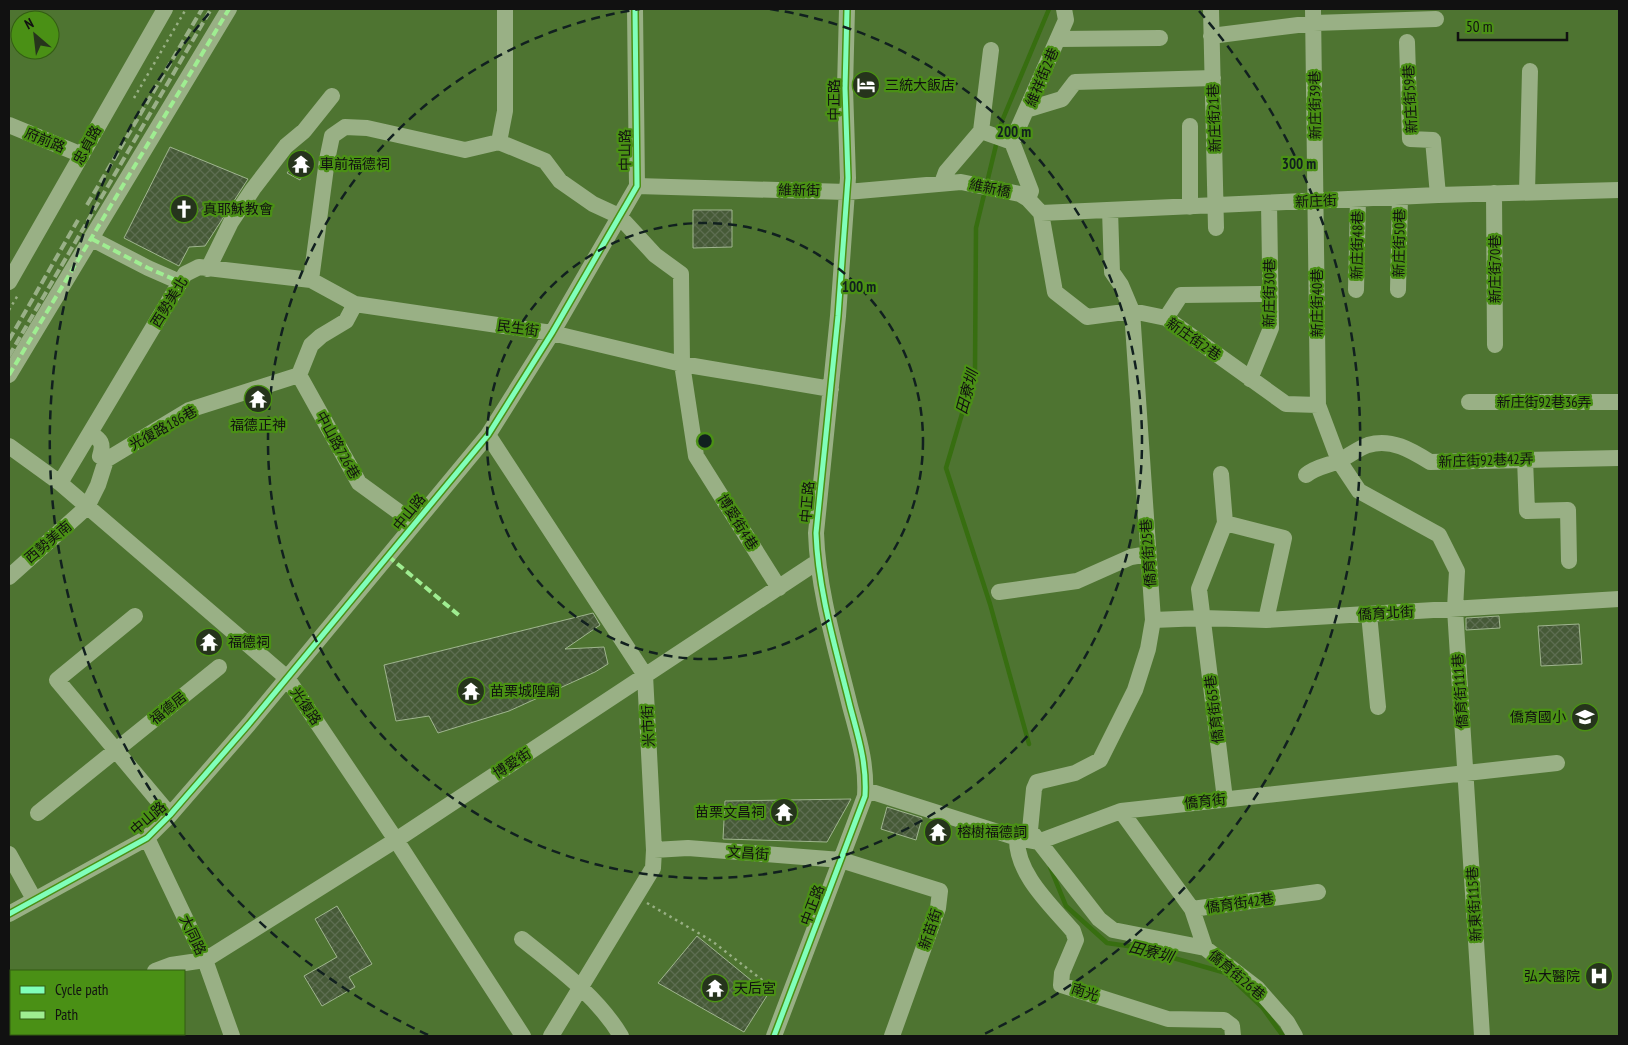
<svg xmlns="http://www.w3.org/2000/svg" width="1628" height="1045" viewBox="0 0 1628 1045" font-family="'PT Sans Narrow','Noto Sans TC',sans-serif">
  <defs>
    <pattern id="building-cross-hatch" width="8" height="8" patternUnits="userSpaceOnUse" patternTransform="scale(1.25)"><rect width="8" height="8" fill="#465a37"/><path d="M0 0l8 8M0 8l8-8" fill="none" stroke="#5d6d51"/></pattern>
  </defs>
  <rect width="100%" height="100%" fill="#4e7431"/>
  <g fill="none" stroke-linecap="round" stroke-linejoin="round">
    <path stroke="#376e10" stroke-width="4.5" d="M999,134L1002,121L1049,9
      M997,141L976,228L975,370L946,468L990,604L1029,744
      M1050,867L1066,906L1107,943L1135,947L1226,973L1262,1007L1283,1036"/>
  </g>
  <path fill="url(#building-cross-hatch)" stroke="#9fb58e" d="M170,147L248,179L205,246L189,247L179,266L124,238Z
    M305,150L313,157L300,180L287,173Z
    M693,210H732V247L693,248Z
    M593,613L600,625L565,649L604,647L608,664L595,672L509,711L438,733L429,716L396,721L384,665Z
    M1499,616L1500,628L1466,630V618Z
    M1579,624L1582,664L1541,666L1538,626Z
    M851,799L827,842L723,839L725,801Z
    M887,807L922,818L916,840L881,829Z
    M337,906L372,964L349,977L355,987L322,1006L304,976L337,957L315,919Z
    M697,936L768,994L744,1032L658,983Z"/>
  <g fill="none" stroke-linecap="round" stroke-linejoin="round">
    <path stroke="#99b085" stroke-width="2.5" stroke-dasharray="2.5 4" stroke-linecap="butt" d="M134,98L186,9
      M9,310L18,295
      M647,903L712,941L775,990"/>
    <path stroke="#99b085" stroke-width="16" d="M1211,9L1216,228
      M1313,9L1318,405L1339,461L1359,491L1439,535L1457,571L1455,609L1482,1036
      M1211,36L1314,23L1436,19
      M1059,39L1160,38
      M1407,42L1410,139L1433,140L1438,195
      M1029,109L1062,99L1075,82L1213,78
      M9,125L82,155
      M1190,126V207
      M981,131L1012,142
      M499,142L545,161L560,181L593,204L619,216L655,255L681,274L682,364L696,456L779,588
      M942,183L946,172L981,131L991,50
      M637,186L847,192L961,182L1020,194L1028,199L1041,213L1438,195L1619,190
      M1527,192L1530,71
      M1494,193L1495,345
      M1028,199L1031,191L1012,142L1066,20L1064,9
      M1110,210L1112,272L1121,285L1132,311L1153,620L1148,649L1135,690L1100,760L1075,773L1037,782L1034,789L1030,830L1017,838C1016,874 1051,905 1073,931L1076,940L1062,973L1061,985L1168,1019L1224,1020L1232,1026L1233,1036
      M1041,213L1055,292L1087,317L1132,311L1166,318L1286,404L1318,405
      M92,239L148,268L180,282
      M208,269L231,222L253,189L286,146L304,131L332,96
      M311,280L327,160L332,136L345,127L367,128L465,150L499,142L505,111V9
      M9,282L165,9
      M1356,290L1358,199
      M1398,290L1400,197
      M1166,318L1181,295L1262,294
      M9,375L229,9
      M299,375L359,483L414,523
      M299,375L311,345L321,336L346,321L355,304
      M1250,379L1271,328L1269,203
      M1469,402H1619
      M90,433C101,440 104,443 100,456L106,460
      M488,435L645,675L654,850L653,868L551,1036
      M9,446L60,483L287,678L396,840L523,1036
      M1525,459L1527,511L1568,510L1569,561
      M1221,474L1225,523L1199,589L1225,799
      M1306,475C1317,466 1328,466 1341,460C1350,455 1359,448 1368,445C1391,438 1411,450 1430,462L1619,458
      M60,483L185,274L199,267L311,280L355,304L552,333L682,364L831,389
      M1225,523L1284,538L1266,620
      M9,577L87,507L98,485L106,460L189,410L299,375
      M999,592L1077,581L1131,557L1148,554
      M1369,614L1378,707
      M135,616L57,680L170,815
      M1153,620L1203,618L1266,620L1619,599
      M866,790L1017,838L1038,842L1121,811L1557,763
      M1121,811L1192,909L1318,892
      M38,813L219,667
      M1033,834L1099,919L1113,930L1205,948L1257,988L1287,1022L1295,1036
      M147,838L205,960L232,1036
      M654,850L688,848L841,860L940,891L938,908L892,1036
      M9,854L34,899
      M1192,909L1205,948
      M9,914L147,838L170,815L249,724L488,435L552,333L637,186L635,9
      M522,939C558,968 597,996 621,1036
      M155,971L171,965L205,960L396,840L817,562
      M9,1027H11
      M774,1036L865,796C867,763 858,736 850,706C836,649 818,591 816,533L838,316L848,178L845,88L847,9"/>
    <path stroke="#99b087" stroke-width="4" stroke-dasharray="9 4" stroke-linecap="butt" d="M87,205L202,9
      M9,340L78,220
      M9,356L211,9"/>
    <path stroke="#9fed91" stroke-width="4" stroke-dasharray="8 4" stroke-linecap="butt" d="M92,239L148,268L180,282
      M9,375L229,9
      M388,556L461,617"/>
    <g stroke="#4a9015" stroke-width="8">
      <path id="cycleway" d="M9,914L147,838L170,815L249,724L488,435L552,333L637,186L635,9
        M774,1036L865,796C867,763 858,736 850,706C836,649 818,591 816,533L838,316L848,178L845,88L847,9"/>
    </g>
    <use href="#cycleway" stroke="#80ffba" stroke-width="5"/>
  </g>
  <g fill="none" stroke="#11201f" stroke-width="2.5" stroke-dasharray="9 6">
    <circle cx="705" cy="441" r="218"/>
    <path d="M770 9A437 437 0 1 1 640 9"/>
    <path d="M428 1035A655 655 0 0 1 211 11M1199 11A655 655 0 0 1 982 1035"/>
  </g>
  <defs>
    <g id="hotel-disc" transform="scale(1.4375)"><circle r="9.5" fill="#26341c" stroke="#4a9015"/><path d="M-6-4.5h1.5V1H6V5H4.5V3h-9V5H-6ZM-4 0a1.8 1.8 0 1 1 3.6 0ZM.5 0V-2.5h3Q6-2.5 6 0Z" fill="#fff"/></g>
    <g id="temple-disc" transform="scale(1.4375)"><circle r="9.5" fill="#26341c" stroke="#4a9015"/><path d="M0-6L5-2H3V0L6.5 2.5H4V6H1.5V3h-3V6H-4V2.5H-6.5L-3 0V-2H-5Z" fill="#fff"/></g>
    <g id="church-disc" transform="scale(1.4375)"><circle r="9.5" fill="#26341c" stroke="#4a9015"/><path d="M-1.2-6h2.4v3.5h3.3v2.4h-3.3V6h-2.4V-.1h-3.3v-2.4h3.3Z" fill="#fff"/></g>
    <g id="school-disc" transform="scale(1.4375)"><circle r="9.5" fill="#26341c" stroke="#4a9015"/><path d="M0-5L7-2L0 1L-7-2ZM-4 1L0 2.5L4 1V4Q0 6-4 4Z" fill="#fff"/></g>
    <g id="hospital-disc" transform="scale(1.4375)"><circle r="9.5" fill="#26341c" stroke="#4a9015"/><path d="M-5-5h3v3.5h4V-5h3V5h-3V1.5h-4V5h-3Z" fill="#fff"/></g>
  </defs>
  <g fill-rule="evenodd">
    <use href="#hotel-disc" x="866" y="85"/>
    <use href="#temple-disc" x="301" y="164"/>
    <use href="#church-disc" x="184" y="209"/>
    <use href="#temple-disc" x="258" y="399"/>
    <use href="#temple-disc" x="209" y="642"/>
    <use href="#temple-disc" x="471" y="691"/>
    <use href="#school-disc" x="1585" y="717"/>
    <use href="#temple-disc" x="784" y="812"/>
    <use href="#temple-disc" x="938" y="832"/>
    <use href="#hospital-disc" x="1599" y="976"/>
    <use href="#temple-disc" x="715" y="988"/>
  </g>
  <g text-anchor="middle" stroke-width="4.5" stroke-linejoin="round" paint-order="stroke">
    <g font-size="14" fill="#111" stroke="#4a9015">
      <text transform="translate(1042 77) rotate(-67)" y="5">維祥街2巷</text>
      <text transform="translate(1410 99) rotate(-93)" y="5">新庄街59巷</text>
      <text transform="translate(834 100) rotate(-90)" y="5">中正路</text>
      <text transform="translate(1315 105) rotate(-91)" y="5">新庄街39巷</text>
      <text transform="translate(1214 118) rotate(-92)" y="5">新庄街21巷</text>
      <text transform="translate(45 140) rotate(23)" y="5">府前路</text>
      <text transform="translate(87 145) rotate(-61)" y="5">忠貞路</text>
      <text transform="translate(625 150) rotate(-91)" y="5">中山路</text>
      <text transform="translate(990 188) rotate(12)" y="5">維新橋</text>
      <text transform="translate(799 190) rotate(1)" y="5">維新街</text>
      <text transform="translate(1316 201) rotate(-3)" y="5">新庄街</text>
      <text transform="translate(1399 243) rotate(-89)" y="5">新庄街50巷</text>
      <text transform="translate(1357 245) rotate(-89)" y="5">新庄街48巷</text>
      <text transform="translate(1495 269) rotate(-90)" y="5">新庄街70巷</text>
      <text transform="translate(1269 293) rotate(-89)" y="5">新庄街30巷</text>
      <text transform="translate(169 302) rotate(-58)" y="5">西勢美北</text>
      <text transform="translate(1317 303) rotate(-90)" y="5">新庄街40巷</text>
      <text transform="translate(518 328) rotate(8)" y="5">民生街</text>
      <text transform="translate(1194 339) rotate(35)" y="5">新庄街2巷</text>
      <text x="1544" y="407">新庄街92巷36弄</text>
      <text transform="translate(163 428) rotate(-29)" y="5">光復路186巷</text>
      <text transform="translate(338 445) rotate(61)" y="5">中山路726巷</text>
      <text transform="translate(1486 460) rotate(-2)" y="5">新庄街92巷42弄</text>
      <text transform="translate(807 502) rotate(-85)" y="5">中正路</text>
      <text transform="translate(409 512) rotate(-51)" y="5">中山路</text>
      <text transform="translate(738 522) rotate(58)" y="5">博愛街4巷</text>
      <text transform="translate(48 542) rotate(-40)" y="5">西勢美南</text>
      <text transform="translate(1148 553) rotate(-94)" y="5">僑育街25巷</text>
      <text transform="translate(1386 613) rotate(-3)" y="5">僑育北街</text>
      <text transform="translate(1460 691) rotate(-94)" y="5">僑育街111巷</text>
      <text transform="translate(306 706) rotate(56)" y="5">光復路</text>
      <text transform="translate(168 708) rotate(-39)" y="5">福德居</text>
      <text transform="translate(1214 709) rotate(-97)" y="5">僑育街65巷</text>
      <text transform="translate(648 726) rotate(-93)" y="5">米市街</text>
      <text transform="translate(512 763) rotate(-33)" y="5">博愛街</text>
      <text transform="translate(1205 801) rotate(-6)" y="5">僑育街</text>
      <text transform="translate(148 818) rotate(-41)" y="5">中山路</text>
      <text transform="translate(748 853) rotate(4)" y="5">文昌街</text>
      <text transform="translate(1240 903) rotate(-8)" y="5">僑育街42巷</text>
      <text transform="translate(1474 904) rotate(-93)" y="5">新東街115巷</text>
      <text transform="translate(812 905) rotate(-69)" y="5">中正路</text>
      <text transform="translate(930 929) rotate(-71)" y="5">新苗街</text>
      <text transform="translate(193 935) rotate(65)" y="5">大同路</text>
      <text transform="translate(1237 975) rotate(40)" y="5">僑育街26巷</text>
      <text transform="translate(1085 992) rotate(18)" y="5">南光</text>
    </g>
    <g font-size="14" fill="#111" stroke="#4a9015" text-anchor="start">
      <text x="885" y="90">三統大飯店</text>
      <text x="320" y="169">車前福德祠</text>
      <text x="203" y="214">真耶穌教會</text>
      <text x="258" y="430" text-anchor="middle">福德正神</text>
      <text x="228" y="647">福德祠</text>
      <text x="490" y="696">苗栗城隍廟</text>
      <text x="1566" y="722" text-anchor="end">僑育國小</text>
      <text x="765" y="817" text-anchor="end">苗栗文昌祠</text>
      <text x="957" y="837">榕樹福德詞</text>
      <text x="1580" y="981" text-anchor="end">弘大醫院</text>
      <text x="734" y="993">天后宮</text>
    </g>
    <g font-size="15" font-style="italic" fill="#111" stroke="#4a9015">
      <text transform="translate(967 392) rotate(-75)" y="5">田寮圳</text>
      <text transform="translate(1151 952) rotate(14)" y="5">田寮圳</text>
    </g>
  </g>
  <circle cx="705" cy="441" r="8" fill="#11201f" stroke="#4a9015" stroke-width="2.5"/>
  <g font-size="15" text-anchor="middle" font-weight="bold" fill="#11201f" stroke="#4a9015" stroke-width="4.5" stroke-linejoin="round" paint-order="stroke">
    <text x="1014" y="137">200 m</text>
    <text x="1299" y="169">300 m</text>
    <text x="859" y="292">100 m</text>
  </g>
  <rect width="1628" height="1045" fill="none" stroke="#111111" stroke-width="20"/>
  <rect x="10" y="970" width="175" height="65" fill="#4a9015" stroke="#335d13"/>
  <rect x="20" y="986" width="25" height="8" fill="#80ffba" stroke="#335d13"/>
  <text x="55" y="995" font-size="15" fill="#111111">Cycle path</text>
  <rect x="20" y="1011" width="25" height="8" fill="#9fed91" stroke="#335d13"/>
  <text x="55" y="1020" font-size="15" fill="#111111">Path</text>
  <g transform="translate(35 35) rotate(332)"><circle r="24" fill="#4a9015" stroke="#335d13"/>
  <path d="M0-4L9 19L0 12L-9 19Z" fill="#26341c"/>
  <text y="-8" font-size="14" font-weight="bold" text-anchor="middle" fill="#111111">N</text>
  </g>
  <path d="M1458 32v8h109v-8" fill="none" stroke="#111111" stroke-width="2.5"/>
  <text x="1466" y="32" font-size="15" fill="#111111" stroke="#4a9015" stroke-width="4" paint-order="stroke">50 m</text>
</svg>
